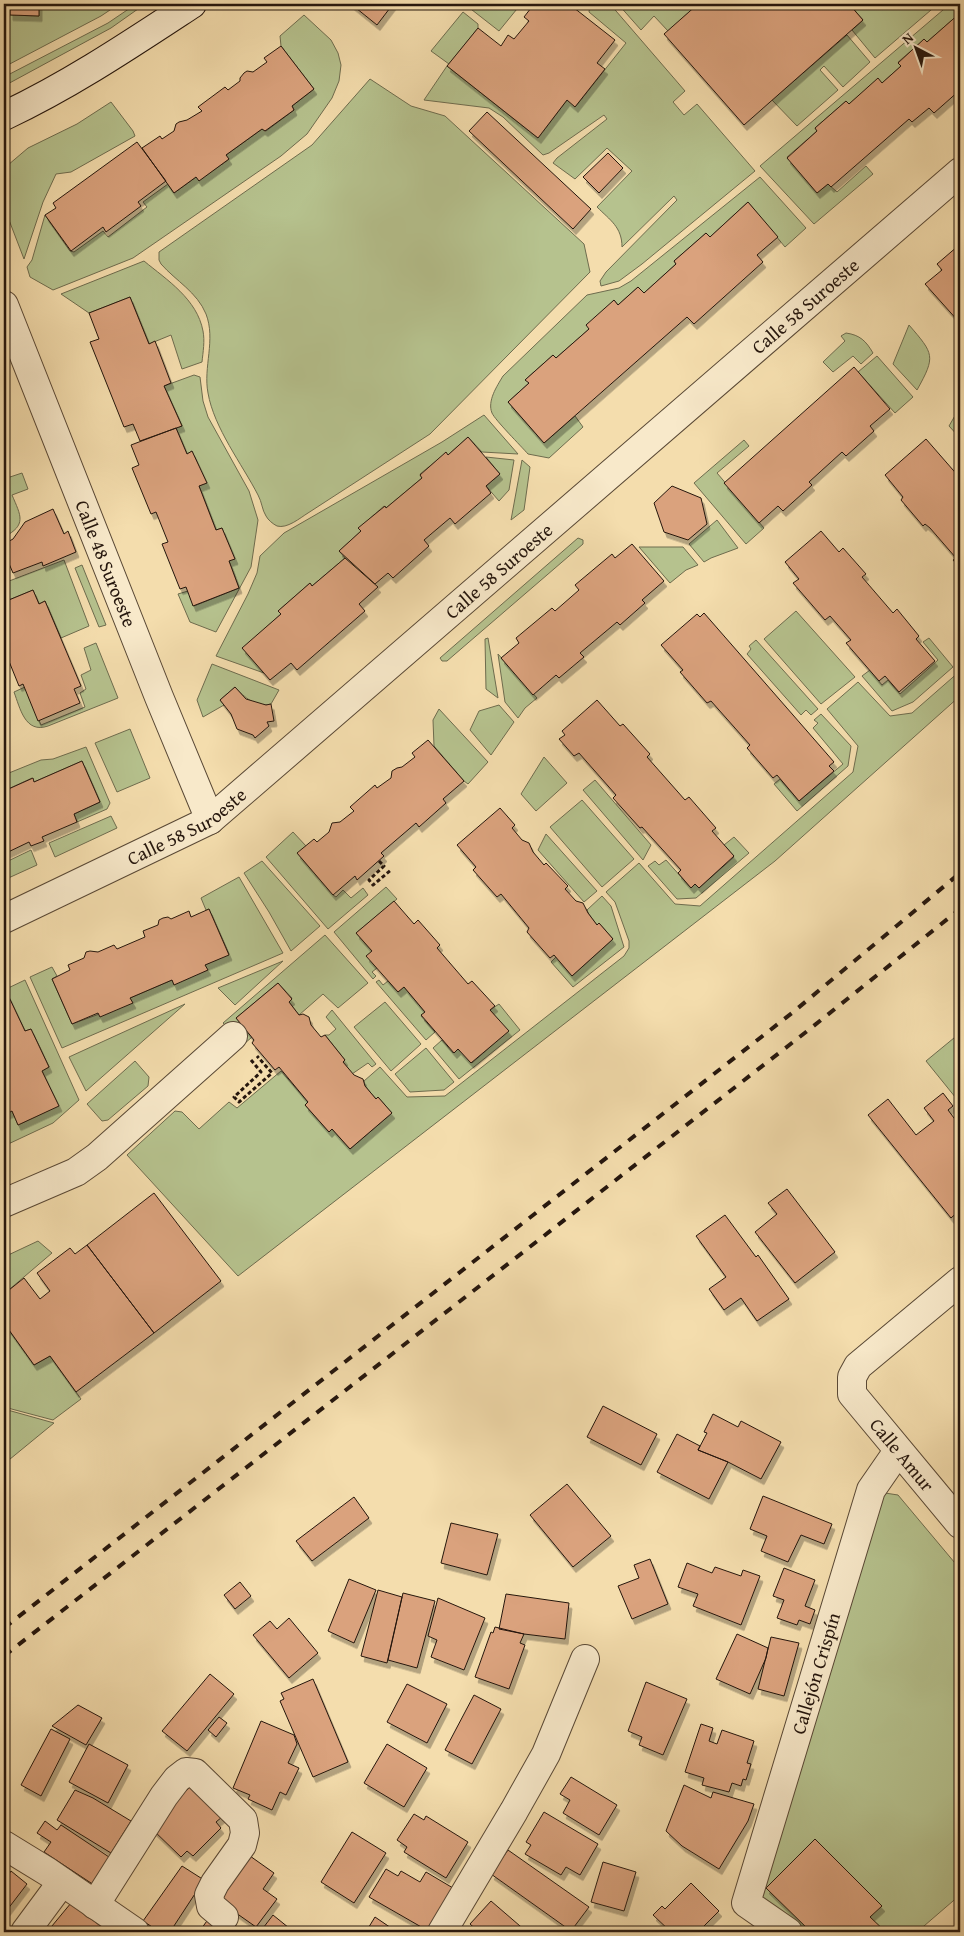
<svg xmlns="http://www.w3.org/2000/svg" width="964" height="1936" viewBox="0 0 964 1936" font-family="'Gentium Book Plus',serif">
  <defs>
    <filter id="shadow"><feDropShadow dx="3" dy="5.5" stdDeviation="0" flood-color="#0004"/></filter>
  </defs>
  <rect width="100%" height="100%" fill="#f4ddad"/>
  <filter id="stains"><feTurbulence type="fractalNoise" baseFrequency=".004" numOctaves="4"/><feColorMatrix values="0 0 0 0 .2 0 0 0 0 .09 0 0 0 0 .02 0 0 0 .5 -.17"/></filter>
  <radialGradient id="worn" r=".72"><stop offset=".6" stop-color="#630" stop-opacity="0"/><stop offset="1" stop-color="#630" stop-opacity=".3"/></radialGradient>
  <path fill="#b6c28e" stroke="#6e6c4e" d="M4,4H10V15L39,16V4H119L101,16L4,67Z
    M136,4H145L111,28L4,86V77L108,23Z
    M469,4H521L499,31L467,6Z
    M590,4H610L685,91L673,102L684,115L697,104L755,171L642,264L619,281L601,286L600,281L606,272L677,200L674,196L622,247C622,227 610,220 597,207L632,171L607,148L575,179L553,163L557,158L607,119L604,115L549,153L543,155L503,117L489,108L424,100L447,66L538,138L567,100L576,106L626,43L589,12Z
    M618,4H698L668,31L654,16L641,30Z
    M854,4H938L875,58L852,30L863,20L851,6Z
    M950,4H960V13L927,42L924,40L898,62L901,66L882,83L878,79L849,104L846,101L815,128L817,131L787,157L817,193L828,184L837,192L866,166L873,174L814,224L760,166Z
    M463,12L478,24V28L449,64L431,51Z
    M304,15L331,40L338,53L341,65L339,81L332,98L307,134L281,156L133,258L53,290L30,277L27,267L32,260L45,215L70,251L74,252L103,231L108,237L147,207L143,202L168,184L174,193L196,177L199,180L228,160L226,155L262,129L266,131L294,110L292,106L314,89L281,46L280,36Z
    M847,35L870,62L843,87L824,66L820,70L838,90L797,126L772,100Z
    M370,79L411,106L445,116L584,244L590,272L430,434L308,513C300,518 287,529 277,526C273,524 268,520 266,516C262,510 262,502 258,495C242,464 214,428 208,393C203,367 216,340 206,314C197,292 176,281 161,264L159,260V252L312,145Z
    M111,102L133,131L135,136L71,172L56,174L43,202L24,259L4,207V173L8,165L28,148L77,124Z
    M760,177L806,228L785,247L748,202L710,237L706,233L674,261L676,264L644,293L638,287L618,305L614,300L589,329L556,358L553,355L526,379L529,383L508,402L544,443L575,416L583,427L549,458L528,454C521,446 495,420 492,413C487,401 497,386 503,376L587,295L619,288L631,281Z
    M144,261C167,280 197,299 203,331C205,341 203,352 202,362L182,369L171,335L149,344L130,297L89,313L61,294Z
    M909,325C934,354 936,356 917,390L893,364Z
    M846,333C860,335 866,341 873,353L861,364L853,356L833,372L823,362L845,341L841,336Z
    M877,356L913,397L895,413L858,372Z
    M194,375L200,377L203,401L208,417L249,491L258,520L251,567L216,632L190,622L178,594L188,591L194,606L239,588L229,561L234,558L222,528L216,530L199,486L206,483L192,451L187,454L176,428L182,426L164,386Z
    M960,407V438L949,426Z
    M484,415L518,454L482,452L468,437L448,455L446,453L420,474L422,478L386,508L384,506L359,528L361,531L339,551L345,558L312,586L310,583L278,611L281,614L243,648L264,673L216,656L248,594L257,573L260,556L284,533L442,442Z
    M744,440L749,446L717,473L764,528L746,544L694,483Z
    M486,457L514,460L509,490L499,501L486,486L500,474Z
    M522,460L530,467L524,510L511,520Z
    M22,473L28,489L12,495C21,516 27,525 4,537V479Z
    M717,520L738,548L711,558L704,562L689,544Z
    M578,538L583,540V544L447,661H442L440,658Z
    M639,547H683L698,565L686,570L670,583Z
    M64,560L89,626L61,638L45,601L39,604L33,590L4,602V583Z
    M82,565L106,625L99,627L75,568Z
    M796,611L855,677L821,704L764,639Z
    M488,638L498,698L486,689L485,639Z
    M929,638L953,667L913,702L892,711L862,676L870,670L882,685L888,680L900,694L938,660L923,642Z
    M756,640L818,709L811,715L806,710L801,715L747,654L751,649L749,646Z
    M96,643L118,698L48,726C25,734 20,708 14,692L25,687L41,725L85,707L80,693L86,689L81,675L91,670L84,648Z
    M498,654L537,698L525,708L518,718L505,702Z
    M212,664L279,690L271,704C256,708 244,697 235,687L220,700L224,705L203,717L197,700Z
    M960,671V696L775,861L238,1276L127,1155L175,1111L182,1112L199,1129L229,1102L237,1108L281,1071L308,1102L305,1105L329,1132L332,1129L350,1149L392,1113L378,1097L376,1099L365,1086L364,1081L380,1067L407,1097L445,1096L624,956L629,948V941L615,902L606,892L639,863L675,904L700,906L853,772L858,746L827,709L858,682L890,716L912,713Z
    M499,705L514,722L491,755L470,730L479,711Z
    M439,709L488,762L468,784L464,781L434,746L433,720Z
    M821,714L851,746L848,766L797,811L774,784L780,779L799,801L843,764L813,728L818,723L814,720Z
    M130,729L150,778L117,792L95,743Z
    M86,747L110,803L107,809L77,822L74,814L100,802L82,761L34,782L32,778L4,791V775L41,760L53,759Z
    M544,757L567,783L536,811L521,794Z
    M595,780L651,845L643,860L583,790Z
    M582,800L634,859L602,887L550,827Z
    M111,816L117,828L55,857L49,843Z
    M293,832L306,846L298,854L333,895L336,897L343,890L351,898L363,888L368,895L328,929L266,857Z
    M546,834L597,891L584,902L538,850Z
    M734,837L749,853L696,898L677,899L648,866L655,861L659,865L666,860L691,888L695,884L699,888L734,857L724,845Z
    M31,850L37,865L4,880V863Z
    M262,861L320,926L291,951L269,912L244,873Z
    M239,877L283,953L62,1048L30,977L52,967L57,976L52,979L72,1024L132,1002L130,998L172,980L174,984L207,970L205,965L229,954L209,909L206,910L201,898Z
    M386,887L397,899L356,933L372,951L367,956L377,968L372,972L376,976L373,979L334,932Z
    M602,896L611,906L624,947L573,987L551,962L556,957L572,976L613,939L599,923L597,925L588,913L587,910Z
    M325,935L368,983L338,1008L323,994L299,1015L289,1002L292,998L278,983L236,1018L252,1037L244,1044L223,1023Z
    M283,961L235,1005L218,988Z
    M25,980L79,1100L53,1123L4,1146V1110L6,1114L12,1111L18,1125L58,1106L42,1071L49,1067L31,1029L25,1031L8,996L4,997V990Z
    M379,980L383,985L388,981L398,992L404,987L425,1012L421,1016L435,1032L426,1040L376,982Z
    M385,1002L421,1044L391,1071L354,1027Z
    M185,1004L86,1091L69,1057Z
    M499,1004L520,1030L459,1079L433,1048L442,1040L453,1053L458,1049L472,1063L508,1031L490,1010Z
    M332,1010L376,1064L372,1067L368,1063L352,1074L343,1062L345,1060L325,1035H329L336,1029L326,1017Z
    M960,1033V1103L926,1061Z
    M426,1048L454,1082L444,1090L410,1092L395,1074Z
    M135,1061L149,1077L148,1086L108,1120L102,1121L87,1104Z
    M38,1241L52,1253L4,1294V1257Z
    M4,1323L34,1365L50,1356L81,1399L53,1420L4,1407Z
    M4,1409L54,1423L4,1464Z
    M885,1493L898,1495L960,1569V1895L917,1932H796L753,1901L876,1498Z"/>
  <path fill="#daa27d" stroke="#25160d" filter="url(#shadow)" d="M4,4H39V16L10,15V4Z
    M351,4H393L377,25Z
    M528,4H569L615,40L597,63L605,69L575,107L567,100L538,138L447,66L478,28L501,46L508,35L514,39L529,21L524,17L531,8Z
    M698,4H849L863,20L744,125L664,34Z
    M960,13V90L934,113L929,108L912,122L909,119L831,187L828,184L817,193L787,158L817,131L815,128L846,101L849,104L878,78L882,83L901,66L898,63L924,39L927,42Z
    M281,46L314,89L292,106L294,110L265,131L262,129L226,155L229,159L199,181L196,177L174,193L142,148L160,136L162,139L174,131L176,124L179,122L187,120L202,111L198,107L225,87L228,90L240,81V78L244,73L247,71L253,72L267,62L264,58Z
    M487,112L591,209L573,229L469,131Z
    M137,142L166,181L138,202L141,206L106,232L103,227L71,251L45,215L56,208L53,203Z
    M608,153L623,168L599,193L583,177Z
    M748,202L778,237L757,255L763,262L694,324L687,317L544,443L508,402L529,383L525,380L553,355L556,358L589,329L586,325L614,300L618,305L638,287L644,293L676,264L674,261L706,233L710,237Z
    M958,246L960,248L959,322L925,284L942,270L937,264Z
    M130,297L149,344L155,341L171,383L164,386L182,426L140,441L133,424L124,427L90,342L99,339L89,313Z
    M854,367L890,409L870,426L874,431L846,456L842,452L809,482L812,485L783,511L778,506L759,523L724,483Z
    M176,428L187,454L192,451L207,483L199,486L216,530L222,528L235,559L229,561L239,588L193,606L186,587L180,589L162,544L168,542L156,512L151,514L132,468L139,465L131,445Z
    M468,437L500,474L486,486L491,493L455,524L450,518L424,540L429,546L393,578L388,573L375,584L339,551L361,531L358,528L385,506L386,508L422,478L420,475L446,452L448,455Z
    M926,439L960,478V568L953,560L956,558L930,528L925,524L923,526L901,500L903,497L885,475Z
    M672,486L701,498L707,524L688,540L664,532L654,503Z
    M53,509L64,534L68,531L76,552L43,566L42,562L13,573L4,552V544L13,539L25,522Z
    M821,531L839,552L843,548L866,574L862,577L893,613L897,609L919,636L916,639L935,661L899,692L885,676L879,681L846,643L851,640L830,616L825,620L793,583L799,579L785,562Z
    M632,544L664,581L642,600L645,603L620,625L617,622L580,653L584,657L559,678L556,675L533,695L501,658L519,643L516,638L552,608L555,611L579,590L575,585L612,554L615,558Z
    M345,558L378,587L359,604L365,611L297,670L291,663L270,680L242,648L281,614L278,611L310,583L312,586Z
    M33,590L39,604L45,601L81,686L74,689L80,703L38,721L23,684L19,686L4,649V645L8,643L4,633V602Z
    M704,613L834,762L829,766L834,771L799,801L777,775L773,778L747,748L750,745L711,701L707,703L680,672L683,670L661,645L697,614L700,617Z
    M235,687L246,699L266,705L271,704L274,721L267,722L269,726L255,738L253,735L237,729L231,714L220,700Z
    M597,700L620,726L623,724L650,754L647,757L685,800L689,797L716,828L712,831L734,856L699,888L695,884L691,888L678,873L681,870L642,827L640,828L613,798L616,795L579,753L574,756L559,739L565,735L562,731Z
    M428,740L464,781L443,799L446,803L419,827L416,823L381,853L384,856L357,880L355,876L333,895L297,853L314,839L317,842L329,832L332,823L340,822L354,811L350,807L375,785L377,788L391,778L392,771L397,768L402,767L415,757L412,753Z
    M82,761L100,802L74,814L77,822L42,837L44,841L31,846L29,842L4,854V791L33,778L34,782Z
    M500,808L515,825L512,828L522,840L529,843L533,852L544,865L546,863L568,886L565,889L576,901L583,903L588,913L597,925L599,923L613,939L572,976L554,955L550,958L527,932L529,928L501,894L497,897L473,870L476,867L457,845Z
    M394,901L414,924L418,920L440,945L437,948L468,984L472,981L495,1006L490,1010L509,1031L471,1063L458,1049L454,1053L421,1015L425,1012L404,987L398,992L366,956L372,951L356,933Z
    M209,909L229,955L205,965L208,970L174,985L172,980L130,998L133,1003L100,1017L98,1013L72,1024L52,979L70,970L68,965L84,958L86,952L90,951L98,952L114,945L117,949L145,937L143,931L158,925L159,920L163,918L168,917L171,919L189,911L191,917Z
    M278,983L292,999L289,1002L299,1015L303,1014L309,1017L311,1025L321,1037L325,1035L345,1060L343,1062L354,1075L363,1079L365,1086L376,1099L378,1097L392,1113L350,1149L332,1129L329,1132L305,1105L308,1102L279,1067L275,1070L252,1043L254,1040L236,1018Z
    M8,995L25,1031L31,1029L49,1067L42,1071L59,1106L18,1125L12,1111L6,1114L4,1110V997Z
    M943,1093L953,1106L948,1110L960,1126V1210L951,1218L868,1115L888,1099L916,1135L934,1121L924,1108Z
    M787,1189L835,1252L795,1283L755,1232L777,1214L768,1203Z
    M154,1193L221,1281L154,1333L87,1245Z
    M725,1215L756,1257L758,1255L789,1299L757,1321L741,1298L724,1310L709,1289L726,1277L696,1236Z
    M87,1245L154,1333L76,1392L50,1356L34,1365L4,1323V1294L24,1278L40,1299L50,1291L37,1273L70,1248L75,1254Z
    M603,1406L657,1434L641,1465L587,1437Z
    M713,1414L738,1427L741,1421L781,1442L761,1479L728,1462L698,1450L707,1433L704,1432Z
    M677,1434L700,1446L698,1450L728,1462L709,1499L657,1472Z
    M567,1484L611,1536L573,1567L530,1515Z
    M763,1496L832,1524L824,1544L801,1535L788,1562L761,1551L767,1536L750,1529Z
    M354,1497L369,1518L312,1561L296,1541Z
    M451,1523L498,1534L487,1575L441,1563Z
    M650,1559L668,1604L632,1619L618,1586L639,1578L634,1565Z
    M687,1563L712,1573L715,1567L741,1576L743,1570L760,1576L741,1625L693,1606L698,1594L678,1587Z
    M784,1568L815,1580L805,1606L815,1610L810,1624L799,1620L797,1625L777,1618L784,1600L773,1596Z
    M349,1579L376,1590L354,1643L328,1631Z
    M240,1582L251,1596L235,1609L224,1595Z
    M378,1590L402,1597L387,1663L361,1656Z
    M403,1593L435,1601L417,1668L388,1660Z
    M506,1594L569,1603L565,1639L524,1634L499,1629Z
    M438,1598L485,1618L464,1670L431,1657L437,1640L428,1636Z
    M289,1618L318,1653L289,1678L253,1635L270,1621L277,1629Z
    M495,1627L524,1634L520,1643L525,1645L509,1689L475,1677L491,1632L493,1633Z
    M737,1634L768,1648L766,1658L750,1694L716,1679Z
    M771,1637L799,1643L784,1696L758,1689Z
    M210,1674L234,1694L187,1751L162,1731Z
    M313,1679L348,1762L313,1777L280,1701L284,1699L281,1693Z
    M646,1682L687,1699L663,1755L639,1745L642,1737L628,1731Z
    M407,1684L447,1704L427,1743L387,1722Z
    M474,1695L501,1709L472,1764L445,1750Z
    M78,1705L102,1718L86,1745L52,1726Z
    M219,1717L227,1723L216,1737L208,1730Z
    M261,1721L294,1735L297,1744L288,1763L299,1768L286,1795L280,1792L272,1810L248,1799L250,1795L233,1788Z
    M701,1724L713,1728L709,1741L717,1744L722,1730L754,1741L747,1763L751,1764L746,1780L743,1779L741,1786L732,1783L729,1792L702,1785L704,1778L685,1772Z
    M51,1729L70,1739L41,1796L21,1785Z
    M89,1744L128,1765L108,1803L69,1782Z
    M387,1744L427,1768L404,1807L364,1783Z
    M571,1777L617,1805L599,1835L563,1813L570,1800L560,1794Z
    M684,1785L711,1798L713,1792L754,1804L748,1821L719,1869L682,1846L666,1831Z
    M191,1786L222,1817L216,1822L221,1828L193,1856L187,1851L181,1857L150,1827Z
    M75,1790L93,1798L131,1821L111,1853L57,1820Z
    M544,1812L598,1844L580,1875L566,1867L561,1875L525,1854L531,1845L526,1842Z
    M414,1814L424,1820L426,1816L468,1842L446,1878L404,1852L407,1847L397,1840Z
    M45,1821L57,1830L61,1825L112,1859L94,1885L44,1852L51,1842L37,1833Z
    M352,1832L386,1853L354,1903L321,1882Z
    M815,1839L882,1906L870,1917L886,1932H811L766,1888Z
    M508,1850L589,1907L571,1931L491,1874Z
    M250,1856L274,1873L263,1889L277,1899L256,1927L219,1901Z
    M603,1862L636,1872L624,1911L591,1902Z
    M182,1866L204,1880L170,1932H160L143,1921Z
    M386,1869L398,1876L401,1871L420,1882L426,1872L458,1891L430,1932L369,1897Z
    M4,1870L9,1874L11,1871L27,1884L4,1914Z
    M691,1883L719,1911L698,1932H671L653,1915L662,1906L665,1909Z
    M491,1901L527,1932H479L470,1924Z
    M71,1903L108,1932H47Z
    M273,1915L294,1932H260Z
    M375,1917L397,1932H369L367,1930Z
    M209,1918L227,1932H199Z
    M750,1927L758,1932H746Z"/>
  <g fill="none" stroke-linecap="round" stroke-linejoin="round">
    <g stroke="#594835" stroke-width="30">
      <g id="street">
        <path id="s1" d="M4,305L159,697L210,820"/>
        <path id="s2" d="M4,919L210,820L960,172"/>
        <path d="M4,1203L76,1172L97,1157L233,1036"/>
        <path id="s3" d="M960,1281L858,1366L852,1377V1394L960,1524"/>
        <path d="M4,1845L48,1872L135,1932"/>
        <path d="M95,1905L164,1796L177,1779L186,1772L195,1773L243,1820L245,1833L242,1845L215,1883L209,1895L211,1906L224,1917"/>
        <path d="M25,1932L62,1882"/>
        <path d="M442,1932L514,1811L546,1754L585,1659"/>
        <path id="s4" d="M788,1932L746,1903L871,1490L898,1451"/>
      </g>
    </g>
    <g stroke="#25160d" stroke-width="30">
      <path id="secondary" d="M4,116C70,85 131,44 192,4"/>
    </g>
    <path stroke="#25160d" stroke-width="3" stroke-dasharray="4 2.5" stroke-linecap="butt" d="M379,861L384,866L369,880L373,885L391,870
      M251,1060L261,1072L234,1097L239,1102L272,1073L257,1056"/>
    <use href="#street" stroke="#f8e9ca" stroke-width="28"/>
    <use href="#secondary" stroke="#f8e9ca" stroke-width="28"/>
    <path stroke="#25160d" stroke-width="4" stroke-dasharray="9 9" stroke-linecap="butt" d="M4,1628L792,1013L960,873
      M4,1656L806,1032L960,909"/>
  </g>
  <g text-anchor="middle" stroke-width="4" stroke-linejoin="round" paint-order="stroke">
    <g font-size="19" fill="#25160d" stroke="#f8e9ca">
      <text dy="7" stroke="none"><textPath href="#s2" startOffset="1015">Calle 58 Suroeste</textPath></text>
      <text dy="7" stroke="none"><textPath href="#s1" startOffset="278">Calle 48 Suroeste</textPath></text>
      <text dy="7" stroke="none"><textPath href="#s2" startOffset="610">Calle 58 Suroeste</textPath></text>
      <text dy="7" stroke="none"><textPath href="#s2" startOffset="205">Calle 58 Suroeste</textPath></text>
      <text dy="7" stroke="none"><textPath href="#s3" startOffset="241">Calle Amur</textPath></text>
      <text dy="7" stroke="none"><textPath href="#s4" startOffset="291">Callejón Crispín</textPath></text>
    </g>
  </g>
  <rect width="964" height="1936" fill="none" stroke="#f4ddad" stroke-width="20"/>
  <rect x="5" y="5" width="954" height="1926" fill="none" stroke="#25160d" stroke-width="2.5"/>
  <rect x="10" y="10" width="944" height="1916" fill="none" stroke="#25160d"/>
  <g transform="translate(916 48) rotate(319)" stroke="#f8e9ca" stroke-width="4" paint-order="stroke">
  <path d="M0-4L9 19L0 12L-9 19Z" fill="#25160d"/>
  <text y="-8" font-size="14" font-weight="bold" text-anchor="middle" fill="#25160d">N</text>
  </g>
  <rect width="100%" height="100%" filter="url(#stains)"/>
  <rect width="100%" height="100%" fill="url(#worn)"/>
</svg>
